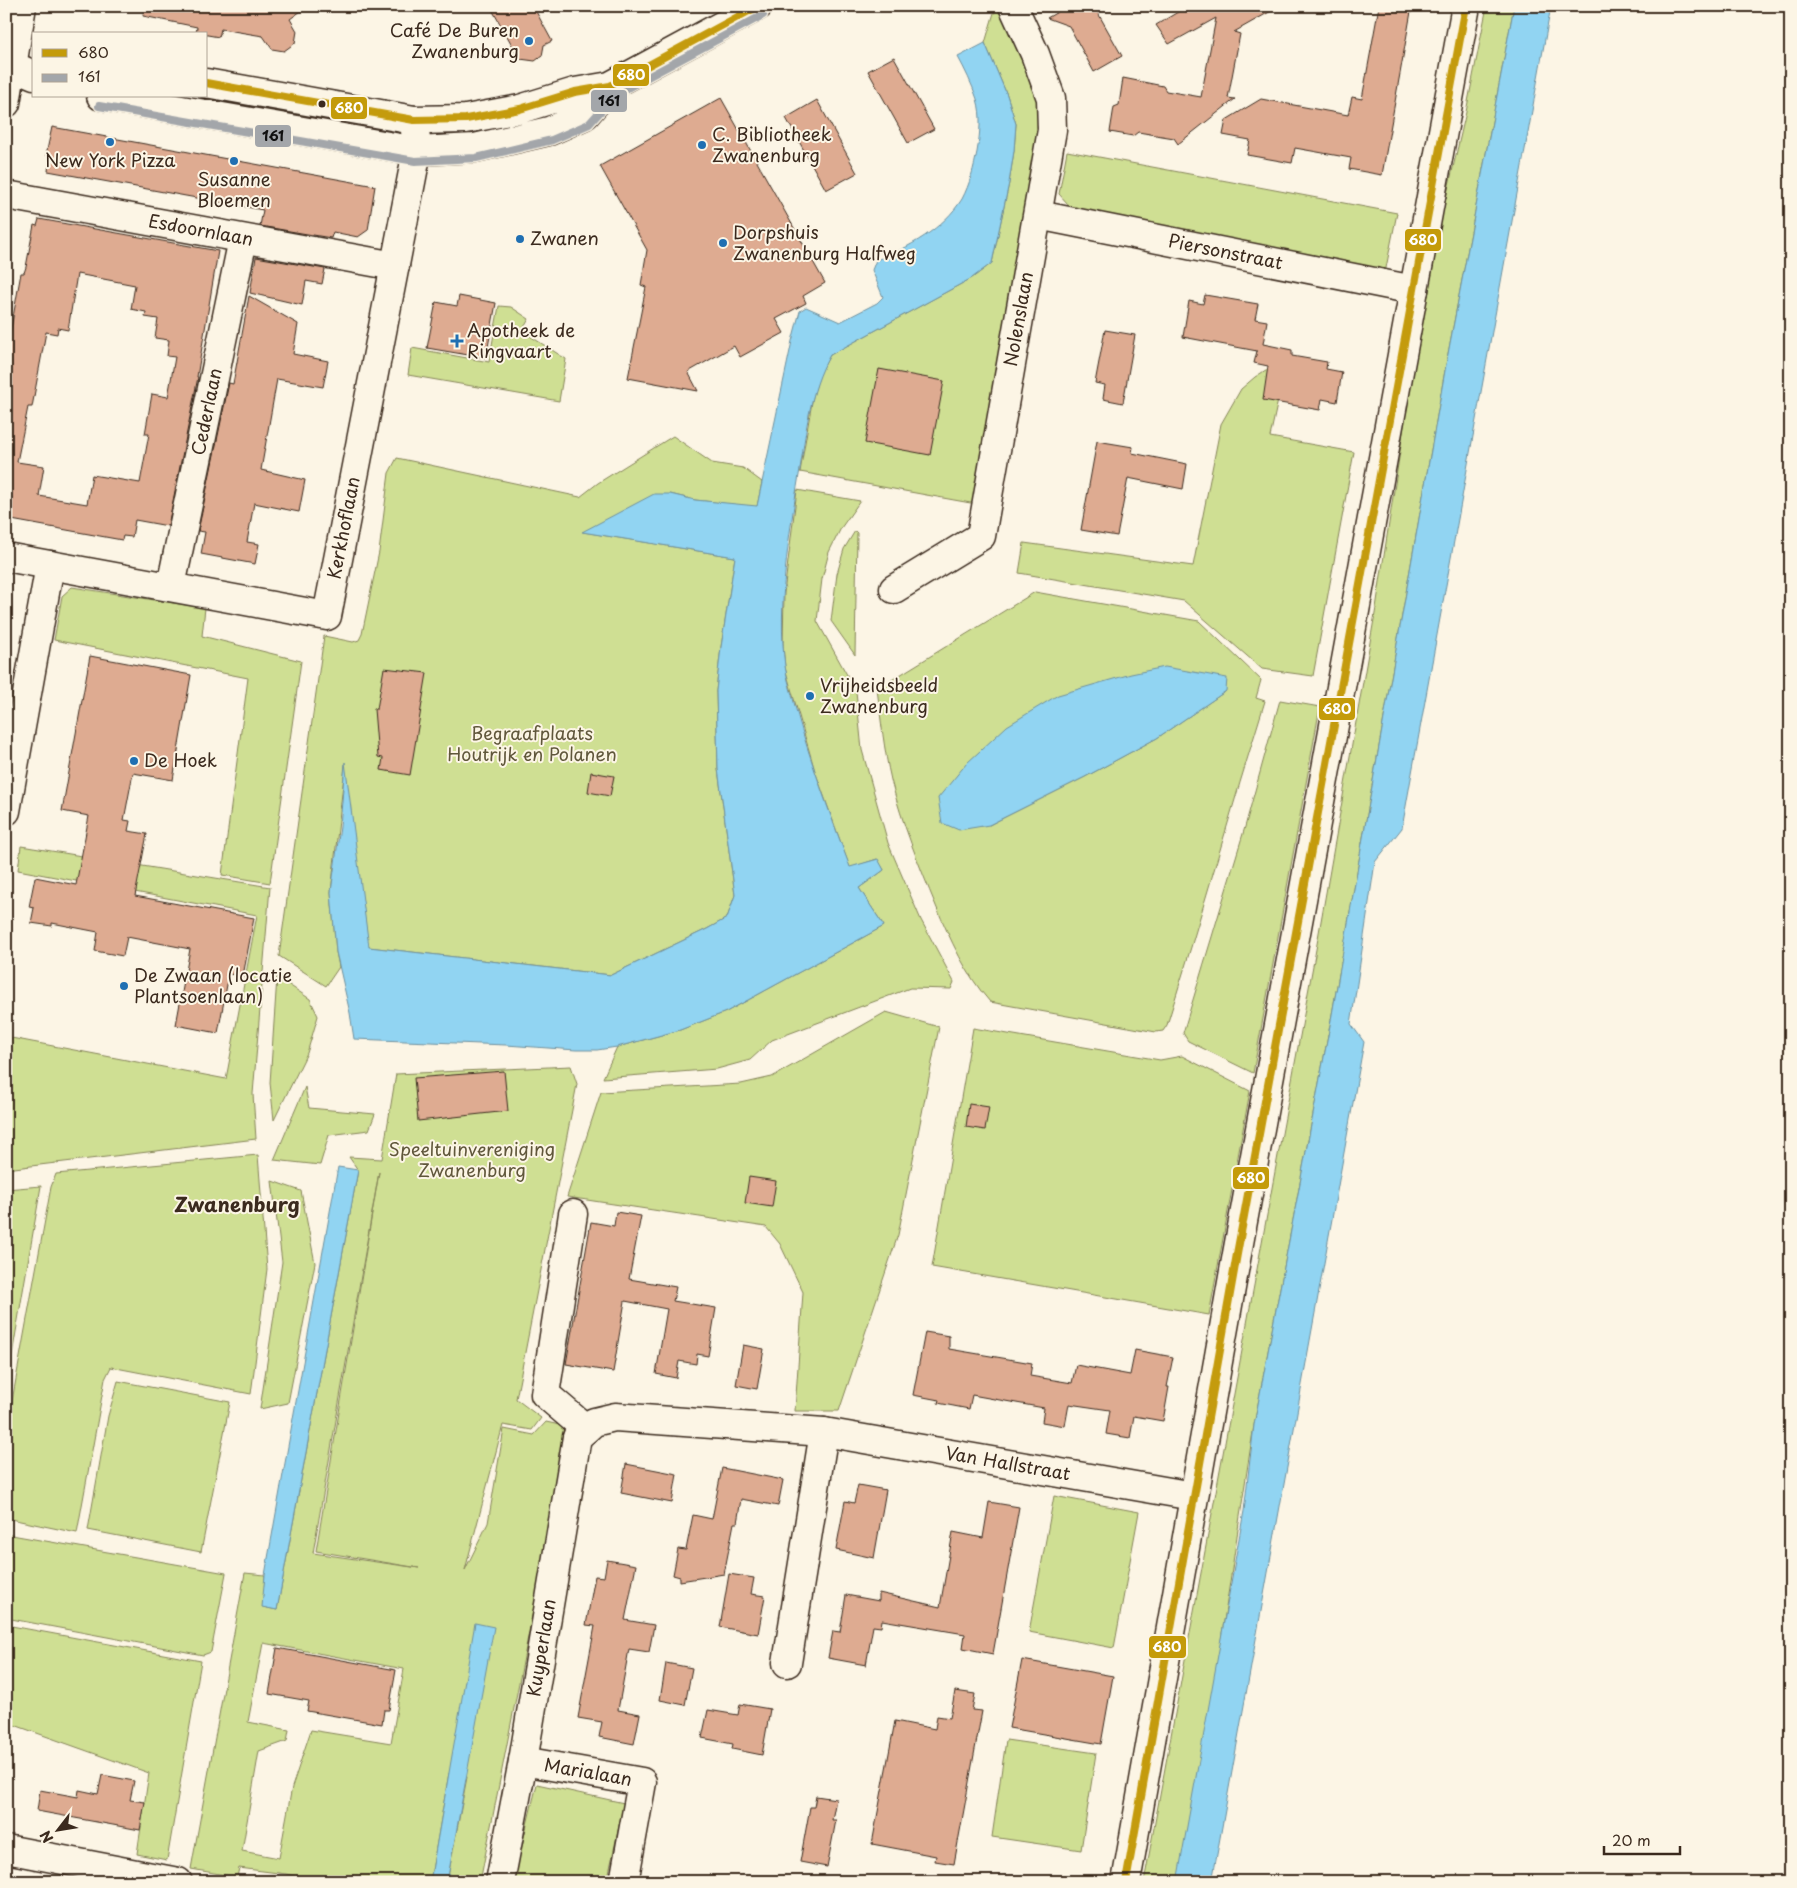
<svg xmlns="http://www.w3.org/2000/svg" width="1797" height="1888" viewBox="0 0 1797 1888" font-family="'Playpen Sans',sans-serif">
  <rect width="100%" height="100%" fill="#fcf5e5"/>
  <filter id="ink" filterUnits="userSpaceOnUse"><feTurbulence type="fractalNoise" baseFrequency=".02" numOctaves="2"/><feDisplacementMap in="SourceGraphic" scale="10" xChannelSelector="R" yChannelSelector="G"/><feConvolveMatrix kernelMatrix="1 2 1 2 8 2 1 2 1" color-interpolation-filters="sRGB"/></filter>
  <g filter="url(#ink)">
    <path fill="#cfdf93" stroke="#858458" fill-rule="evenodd" d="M996,6H1003L1044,111L976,504L800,472L813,396L820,373L830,355L972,278L992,263L1009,183L1014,151L1016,124L1007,95L985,43Z
      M1487,6H1514L1447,359L1331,1020L1254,1425L1184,1882H1144L1317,944L1376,608L1425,288L1466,112Z
      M1067,151L1397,213L1385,273L1066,212L1068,204L1059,194Z
      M499,306L511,307L529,319L522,331L566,359L559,401L408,375L412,348L489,362Z
      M1286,363L1270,437L1354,452L1313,676L1262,669L1184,601L1019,573L1024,543L1193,566L1221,424L1241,389L1255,377L1275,364Z
      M673,436L712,463L743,468L762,482L757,507L695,500L670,494L583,532L735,557L721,647L716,691L718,769L735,895L727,918L707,929L611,975L368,947L345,766L331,892L336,952L339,967L326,986L279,956L324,636L353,642L359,640L362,634L379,552L389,473L397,458L580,497L598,483Z
      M797,490L860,501L841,528L829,552L822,579L817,621L856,691L862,750L888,843L921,920L954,982L951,989L910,988L772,1040L750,1060L717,1069L603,1078L617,1047L680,1030L726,1012L884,926L859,888L884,870L877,859L850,868L815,771L785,668L783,646L784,593Z
      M855,531L857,533L855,655L831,621L837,574L844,549Z
      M72,587L205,608L202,636L301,661L270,883L222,875L248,678L54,640L62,596Z
      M1035,592L1199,621L1261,680L1256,698L1265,701C1231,809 1201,918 1167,1025L1163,1031L1156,1032L990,1002C966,975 950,939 936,906C919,865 902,823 891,780C884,750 881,719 877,689ZM1226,691L1157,738L1085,777L989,825Z
      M1280,700L1320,707L1253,1073L1188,1041L1183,1033L1245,827Z
      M21,846L270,887L253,1094L256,1139L6,1169V1037L226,1079L257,915L18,870Z
      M277,977L310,999L318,1016L307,1053L274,1120L270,1083Z
      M886,1012L939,1027L898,1235L839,1411H795L803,1292L780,1244L766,1227L567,1197L601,1092L741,1084L772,1077Z
      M973,1028L1160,1060L1182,1056L1250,1091L1209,1315L932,1267Z
      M571,1066L577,1084L516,1399L541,1418L532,1430L503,1425L465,1570L488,1523L504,1429L534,1435L546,1422L569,1427L480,1882H447L467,1777L449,1773L430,1882H316L286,1874L239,1868L237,1877L191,1869L245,1573L265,1575L263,1607L277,1610L358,1170L349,1157L382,1159L396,1074ZM379,1172L316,1551L419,1568L313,1553ZM263,1643L404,1669L391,1743L311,1730L292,1787L279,1858L242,1851L259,1751L287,1741L289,1730L248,1722Z
      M305,1087L309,1108L375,1114L369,1130L329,1135L320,1165L274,1160Z
      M258,1155L267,1269L251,1394L111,1367L105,1379L77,1533L6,1518V1434L51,1187L56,1174Z
      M272,1181L301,1191L315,1263L288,1403L260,1409L282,1262Z
      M41,1186L6,1390V1189Z
      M118,1381L230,1402L201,1552L88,1530L108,1416Z
      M1054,1496L1139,1512L1114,1648L1029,1632Z
      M6,1534L226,1573L211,1652L203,1655L6,1618Z
      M6,1625L201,1661L167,1860L137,1854L149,1773L6,1722Z
      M1006,1740L1096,1753L1081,1850L992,1837Z
      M537,1784L624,1803L607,1882H513Z"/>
    <path fill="#91d4f2" stroke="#6f909d" d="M1514,6H1551L1402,828L1375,862L1351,1024L1364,1042L1212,1882H1177L1244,1511L1254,1425L1331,1020L1447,359Z
      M985,43L1007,95L1016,124L1014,151L1009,183L992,263L972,278L830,355C809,391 806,434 799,475C789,536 777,605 785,666C787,680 792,693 795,706C810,761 830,814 850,867L878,859L884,870L859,888L884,926L726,1012L680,1030L617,1047L597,1050H576L506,1045L354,1039L350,1013L336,952L331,892L340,827L345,762L369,947L611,975L707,929L727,918L735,895L718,769L716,691L721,647L735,557L582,532L654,494H670L695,500L757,506L792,341L800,311L806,307L840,322L877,303L883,297L872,270L876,260C908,249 944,228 962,199C970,184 974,167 977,152C980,135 982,115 977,99C972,84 965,70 958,57Z
      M1165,667L1227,678L1226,691L1157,738L1085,777L989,825L959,830L942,823L938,798L967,763L1007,726L1058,695L1131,674Z
      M338,1167L358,1170L277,1610L262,1607L265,1575Z
      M475,1623L494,1627L447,1882H430Z"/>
    <path fill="#deab91" stroke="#3b2a1e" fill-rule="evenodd" d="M144,6H308L290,19L297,31L295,43L284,51L272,49L263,36L221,29L219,37L196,33L197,27L143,16Z
      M490,6H533L552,41L544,45L542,56L535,61L520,59Z
      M1068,6H1094L1122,56L1094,72L1069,26L1047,18Z
      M1188,6H1280L1234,32L1240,34L1228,98L1235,99L1178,144L1174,138L1138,132L1133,136L1110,132L1114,107L1119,105L1123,78L1163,86L1166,91L1201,97L1216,18L1169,44L1156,25Z
      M1379,6H1412L1382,175L1349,169L1351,158L1295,148L1292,163L1247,155L1250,140L1223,135L1226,120L1261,99L1348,115L1352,97L1362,99Z
      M894,57L934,129L908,143L868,71Z
      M721,98L825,283L803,296L806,303L776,319L784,333L740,357L734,346L688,372L698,391L628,378L646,287L641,285L647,250L600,166Z
      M817,100L857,173L826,190L786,118Z
      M52,127L375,186L368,230L358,237L333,232L331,238L260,226L263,210L48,171L50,156L46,155Z
      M39,219L218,251L197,377H198L168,526L135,520L132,537L123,536L122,540L6,519V356L21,273H24L26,267L34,225L37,226ZM77,274L135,285L131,309L146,312L145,317L158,319L155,338L169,340L167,356L175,357L168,397L152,394L145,434H149L140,483L92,475L87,504L39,496L44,466L17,462L28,407H32L46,332L57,334L58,328L68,330Z
      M256,257L325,269L322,284L306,281L302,305L250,293Z
      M1205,295L1258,304L1255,319L1267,321L1263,344L1292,350V356L1327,362L1326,369L1342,372L1337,402L1322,399L1320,410L1263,400L1268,366L1254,363L1257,351L1183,337L1189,301L1203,304Z
      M249,296L298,324L293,354L328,361L323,387L277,379L261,470L305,480L299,512L254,503L247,542L259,544L255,564L201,554L205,532L198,531L229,383L233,384Z
      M459,296L496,303L486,358L427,348L436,302L457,306Z
      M1105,330L1135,335L1123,403L1103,399L1105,385L1095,383Z
      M879,369L944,381L930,455L865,443Z
      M1097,441L1133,447L1132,453L1187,464L1183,489L1128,478L1117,536L1081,530Z
      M90,656L191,675L173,780L133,773L124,820L130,821L128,831L147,834L135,896L254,918L243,976L229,974L218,1033L176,1025L190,949L127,937L123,956L95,951L98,932L52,923V926L31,923L34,908L29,907L35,877L76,885L89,816L62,811Z
      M384,668L427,673L410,775L381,770L383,758L378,757L374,709H377Z
      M591,772L614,776L610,796L588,792Z
      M504,1071L508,1111L418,1121L414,1078Z
      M969,1104L989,1107L985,1130L966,1127Z
      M749,1177L776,1181L772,1207L745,1203Z
      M616,1212L641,1216L629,1279L676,1287L673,1301L716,1308L708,1356L697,1354L696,1364L679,1361L676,1378L656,1374L667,1309L625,1301L613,1372L566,1364L591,1222L614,1226Z
      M925,1332L949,1336V1349L1032,1363L1030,1376L1072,1383L1076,1365L1130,1375L1135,1350L1173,1357L1167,1387H1169L1163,1421L1134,1416L1130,1438L1106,1434L1110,1410L1069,1404L1065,1426L1042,1422L1044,1408L972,1395L969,1409L938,1403L939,1400L913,1395Z
      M743,1345L764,1349L757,1389L736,1385Z
      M626,1464L677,1474L672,1503L621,1493Z
      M722,1468L783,1480L778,1506L741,1499L737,1523H734L724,1574L680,1581V1577L673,1575L678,1549L686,1550L693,1515L712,1519Z
      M858,1485L886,1490L874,1558L836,1550L845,1501L854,1503Z
      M989,1502L1019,1507L993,1654L963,1648L965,1634L882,1620L881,1627L873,1626L866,1665L828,1658L833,1631L840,1632L846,1595L879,1601V1593L940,1607L953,1532L983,1538Z
      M607,1560L636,1565L625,1620L654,1625L649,1652L629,1649L618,1710L640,1714L634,1744L599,1737L602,1722L578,1718L595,1626L586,1625L595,1576L604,1577Z
      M729,1574L754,1578L751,1594L765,1596L758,1634L720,1627Z
      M277,1648L396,1670L389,1710H384L382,1724L307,1711L309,1701L269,1694Z
      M1022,1660L1113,1676L1101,1744L1009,1728Z
      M666,1663L692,1668L685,1705L660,1700Z
      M955,1691L975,1694L972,1710L982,1711L954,1864L935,1861L936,1856L872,1844L895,1721L935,1729L937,1716L950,1718Z
      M740,1704L770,1709L762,1755L732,1749L733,1744L702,1738L708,1710L738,1715Z
      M102,1775L134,1781L130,1800L145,1802L140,1830L37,1811L40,1790L78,1797L79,1790L98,1794Z
      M816,1796L836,1799L832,1820H836L827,1867L800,1862L810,1807H814Z"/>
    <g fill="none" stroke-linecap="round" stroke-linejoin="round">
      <g stroke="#3b2a1e" stroke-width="31">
        <g id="minor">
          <path d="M6,103L22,6"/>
          <path id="s1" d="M6,195L395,266"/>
          <path id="s2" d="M1038,215L1414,290"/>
          <path id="s3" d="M6,557L327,616L417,151L414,120"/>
          <path id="s4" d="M171,586L243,239"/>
          <path id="s5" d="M894,589L981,536L1052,130L1051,98L1035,54L1013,6"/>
          <path d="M6,811L50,565"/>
          <path d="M573,1214L545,1394L586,1429"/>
          <path d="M787,1663L824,1432"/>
          <path id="s6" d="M523,1761L642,1782L624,1882"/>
          <path d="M6,1849L178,1882"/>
          <path id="s7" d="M500,1882L523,1761L577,1437L594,1422L615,1417L824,1432L1193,1496"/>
          <path d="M1126,1882L1237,1254L1466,6"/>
        </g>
      </g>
      <g stroke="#3b2a1e" stroke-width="31">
        <path id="major" d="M6,63L34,75
          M206,83L414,120L466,119L520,109L575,92L610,86L758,6
          M101,96L417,151L475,148L549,131L585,115L610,86"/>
      </g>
      <use href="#minor" stroke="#fcf5e5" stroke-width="28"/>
      <use href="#major" stroke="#fcf5e5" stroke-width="28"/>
      <g stroke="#fcf5e5" stroke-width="11">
        <path id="bus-1" d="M206,83L414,120L466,119L520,109L575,92L610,86L758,6
          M1126,1882L1237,1254L1466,6"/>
      </g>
      <g stroke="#fcf5e5" stroke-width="11">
        <path id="bus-2" d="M99,106L415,161L476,158L552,140L589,124L616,94L763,15"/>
      </g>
      <use href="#bus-1" stroke="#c49b09" stroke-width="8"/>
      <use href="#bus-2" stroke="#a3a6aa" stroke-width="8"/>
    </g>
  </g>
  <g fill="#1f6fb2" stroke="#fcf5e5" stroke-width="2">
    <circle cx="529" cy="41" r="5"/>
    <circle cx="110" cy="142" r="5"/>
    <circle cx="702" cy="145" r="5"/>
    <circle cx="234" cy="161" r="5"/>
    <circle cx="520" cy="239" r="5"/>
    <circle cx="723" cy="243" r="5"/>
    <path d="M454.5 333.5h5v5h5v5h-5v5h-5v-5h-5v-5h5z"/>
    <circle cx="810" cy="696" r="5"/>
    <circle cx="134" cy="761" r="5"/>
    <circle cx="124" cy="986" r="5"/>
  </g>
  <circle fill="#3b2a1e" stroke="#fcf5e5" stroke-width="2" cx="322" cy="104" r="4.5"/>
  <g text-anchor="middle" stroke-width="4" stroke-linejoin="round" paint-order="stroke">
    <g font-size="18" fill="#3b2a1e" stroke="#fcf5e5" text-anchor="start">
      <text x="519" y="37" text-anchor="end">Café De Buren<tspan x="519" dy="21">Zwanenburg</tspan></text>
      <text x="712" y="141">C. Bibliotheek<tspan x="712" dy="21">Zwanenburg</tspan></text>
      <text x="110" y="167" text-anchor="middle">New York Pizza</text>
      <text x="234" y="186" text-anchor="middle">Susanne<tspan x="234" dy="21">Bloemen</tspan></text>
      <text x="733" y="239">Dorpshuis<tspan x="733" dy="21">Zwanenburg Halfweg</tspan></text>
      <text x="530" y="245">Zwanen</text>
      <text x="467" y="337">Apotheek de<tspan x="467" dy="21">Ringvaart</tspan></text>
      <text x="820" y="692">Vrijheidsbeeld<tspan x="820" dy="21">Zwanenburg</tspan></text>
      <text x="144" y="767">De Hoek</text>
      <text x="134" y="982">De Zwaan (locatie<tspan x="134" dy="21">Plantsoenlaan)</tspan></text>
    </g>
    <g font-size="18" fill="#3b2a1e" stroke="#fcf5e5">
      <text dy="6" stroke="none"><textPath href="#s1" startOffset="198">Esdoornlaan</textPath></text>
      <text dy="6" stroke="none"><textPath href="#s2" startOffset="191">Piersonstraat</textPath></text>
      <text dy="6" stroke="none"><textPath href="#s5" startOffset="322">Nolenslaan</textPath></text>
      <text dy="6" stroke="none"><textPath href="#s4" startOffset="178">Cederlaan</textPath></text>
      <text dy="6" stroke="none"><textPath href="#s3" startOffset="416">Kerkhoflaan</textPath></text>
      <text dy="6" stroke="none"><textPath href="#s7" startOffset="892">Van Hallstraat</textPath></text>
      <text dy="6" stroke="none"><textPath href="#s7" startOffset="238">Kuyperlaan</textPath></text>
      <text dy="6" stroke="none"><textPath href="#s6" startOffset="66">Marialaan</textPath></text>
    </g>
    <g font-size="18" fill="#60573b" stroke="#fcf5e5">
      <text x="532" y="740">Begraafplaats<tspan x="532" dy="21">Houtrijk en Polanen</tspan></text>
      <text x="472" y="1156">Speeltuinvereniging<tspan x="472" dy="21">Zwanenburg</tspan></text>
    </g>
    <g font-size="20" font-weight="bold" fill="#3b2a1e" stroke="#fcf5e5">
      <text x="237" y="1212">Zwanenburg</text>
    </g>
  </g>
  <g stroke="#fcf5e5" stroke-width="2">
    <rect x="612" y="63" width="38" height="24" rx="5" fill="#c49b09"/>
    <rect x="590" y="89" width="38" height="24" rx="5" fill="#a3a6aa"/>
    <rect x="330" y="96" width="38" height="24" rx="5" fill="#c49b09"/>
    <rect x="254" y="124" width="38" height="24" rx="5" fill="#a3a6aa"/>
    <rect x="1404" y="228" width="38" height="24" rx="5" fill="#c49b09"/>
    <rect x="1318" y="697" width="38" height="24" rx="5" fill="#c49b09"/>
    <rect x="1232" y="1166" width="38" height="24" rx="5" fill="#c49b09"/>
    <rect x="1148" y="1635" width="39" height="24" rx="5" fill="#c49b09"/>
  </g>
  <g font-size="14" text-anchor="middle" font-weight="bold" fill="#fff">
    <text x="631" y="80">680</text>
    <text x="349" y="113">680</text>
    <text x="1423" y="245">680</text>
    <text x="1337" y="714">680</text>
    <text x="1251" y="1183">680</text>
    <text x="1167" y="1652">680</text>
  </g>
  <g font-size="14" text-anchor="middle" font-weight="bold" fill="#111">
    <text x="609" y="106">161</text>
    <text x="273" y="141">161</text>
  </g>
  <rect width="1797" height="1888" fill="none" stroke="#fcf5e5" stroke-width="25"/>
  <rect x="12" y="12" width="1772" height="1863" fill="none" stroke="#3b2a1e" stroke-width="2" filter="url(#ink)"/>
  <rect x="32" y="32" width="175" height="65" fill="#fcf5e5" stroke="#afa495"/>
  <rect x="42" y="49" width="25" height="8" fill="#c49b09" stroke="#afa495"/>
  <text x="78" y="58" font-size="15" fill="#3b2a1e">680</text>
  <rect x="42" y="74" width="25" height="8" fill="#a3a6aa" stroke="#afa495"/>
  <text x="78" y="82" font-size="15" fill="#3b2a1e">161</text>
  <g transform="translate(58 1830) rotate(239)" stroke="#fcf5e5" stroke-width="4" paint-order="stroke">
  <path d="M0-4L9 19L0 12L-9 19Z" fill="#3b2a1e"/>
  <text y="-8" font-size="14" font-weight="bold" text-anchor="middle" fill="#3b2a1e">N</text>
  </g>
  <path d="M1604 1846v8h76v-8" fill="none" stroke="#3b2a1e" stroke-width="2.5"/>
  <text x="1612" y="1846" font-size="15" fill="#3b2a1e" stroke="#fcf5e5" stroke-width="4" paint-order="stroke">20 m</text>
</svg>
